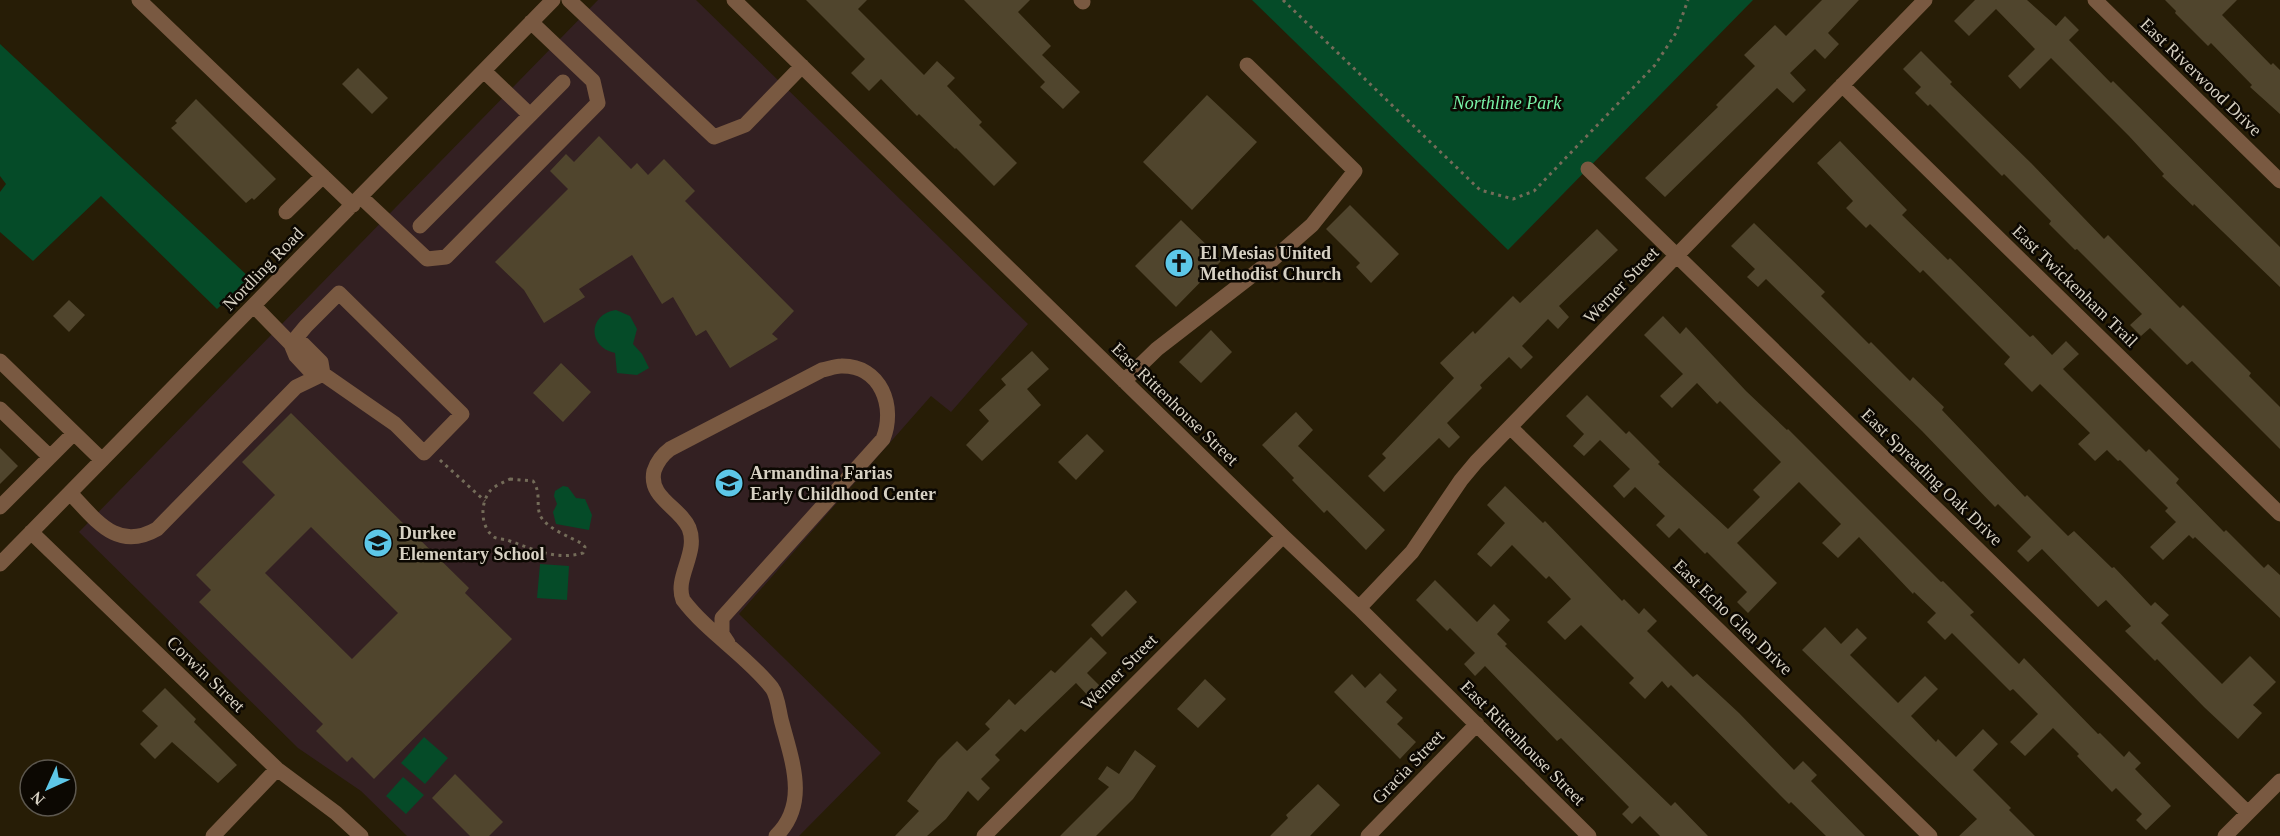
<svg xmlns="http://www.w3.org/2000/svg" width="2280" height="836" viewBox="0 0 2280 836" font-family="Georgia,serif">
  <rect width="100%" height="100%" fill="#271d06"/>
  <path fill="#332022" d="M598,0H696L1028,324L951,412L931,396L739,614L881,753L799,836H407L361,791L298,748L79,532Z"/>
  <path fill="#054b28" d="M1252,0H1753L1508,250Z
    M0,44L250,278L217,309L101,196L33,261L0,232V192L6,184L0,176Z
    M616,310L630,316L637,329L633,344L642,354L649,368L637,375L617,373L615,353C587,347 588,314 616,310Z
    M563,486L568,487L576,498L585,499L592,515L589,530L556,524L553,512L557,504L554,496L555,491Z
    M540,564L569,566L567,600L537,598Z
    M424,737L448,758L425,784L401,763Z
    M403,777L424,795L406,814L386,796Z"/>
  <path fill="#50452d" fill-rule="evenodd" d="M806,0H867L858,9L924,75L937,61L955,78L947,86L982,122L979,125L1017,163L994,186L956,148L955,149L919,114L917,116L881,79L869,91L851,73L865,59Z
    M964,0H1030L1018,12L1051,46L1042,55L1080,92L1063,109L1040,87L1045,82Z
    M1822,0H1859L1828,33L1839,44L1825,59L1815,49L1790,73L1806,90L1793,103L1777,88L1665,197L1645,178L1718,107L1716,105L1755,66L1744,55L1775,25L1786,36Z
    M1975,0H2027L2056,26L2065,16L2079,30L2069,40L2111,83L2113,81L2280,247V287L2194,204L2193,206L2162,176L2164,174L2129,136L2051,58L2020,89L2008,76L2035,49L1996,9L1969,36L1954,21Z
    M2165,0H2237L2222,15L2271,65L2273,63L2280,70V114L2250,87L2252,85L2211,43L2208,46L2175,13L2176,11Z
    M1921,51L1952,82L1950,84L2031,163L2104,239L2108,235L2180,308L2183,305L2251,373L2249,376L2280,407V449L2192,361L2187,365L2150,328L2141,336L2130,325L2142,314L2077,249L2075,250L2049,224L2051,221L2004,174L2002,176L1930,104L1928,106L1915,93L1921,87L1903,69Z
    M358,68L388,98L372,114L342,84Z
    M1207,95L1257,142L1192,210L1143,162Z
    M196,99L276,179L254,200L252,198L246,203L171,128L177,123L175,121Z
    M599,136L631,169L637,163L648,175L664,159L695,191L685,201L794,311L772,334L778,339L730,368L706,330L696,336L673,297L662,304L632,255L579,289L585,297L544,323L524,290L495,262L568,189L550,171L566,154L574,162Z
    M1840,141L1907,210L1902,215L1948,260L1950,258L2030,337L2033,335L2052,355L2066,341L2079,354L2063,369L2146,452L2149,449L2179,479L2176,483L2224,532L2226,530L2264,568L2268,564L2280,575V618L2195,537L2193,539L2189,535L2163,560L2150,547L2176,522L2165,511L2168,508L2120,460L2118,461L2107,450L2095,461L2078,444L2090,433L2040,384L2032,392L2004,364L2010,357L1923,270L1920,273L1870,224L1866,228L1846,208L1853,201L1817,163Z
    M1350,205L1399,254L1371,283L1356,267L1360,263L1326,229Z
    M1181,220L1222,260L1176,307L1135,266Z
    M1754,223L1825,292L1821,296L1869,344L1871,342L1910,381L1913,377L1944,407L1942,410L2025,497L2027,495L2068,536L2074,531L2112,568L2114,567L2151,606L2155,602L2169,615L2161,623L2222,684L2250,656L2276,682L2253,705L2262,713L2238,739L2204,707L2157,659L2155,661L2125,631L2131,626L2106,600L2098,607L2042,549L2028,562L2017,551L2031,537L1998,504L1995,507L1922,431L1766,279L1758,287L1747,277L1755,269L1731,246Z
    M1597,229L1618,250L1559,306L1569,317L1558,329L1548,319L1522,346L1533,357L1521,369L1509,357L1480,385L1482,388L1447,423L1460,437L1449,448L1439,438L1384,492L1368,476L1386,458L1382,454L1454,378L1440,363L1473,331L1475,334L1513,296L1520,303Z
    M69,300L85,315L69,332L53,316Z
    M1663,316L1680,334L1686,327L1746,391L1787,430L1788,429L1941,582L1943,581L1974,612L1970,615L2019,664L2024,658L2098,734L2100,733L2124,757L2129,751L2141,763L2135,769L2171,806L2146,830L2136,820L2142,814L2116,788L2112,792L2077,756L2079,754L2053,728L2025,756L2010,742L2038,714L2013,689L2010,691L1952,633L1945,640L1927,622L1936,613L1914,592L1913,594L1859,537L1838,558L1822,543L1841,524L1799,482L1737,543L1777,583L1748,613L1737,602L1747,592L1707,552L1705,554L1679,528L1669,538L1656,525L1665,516L1635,487L1624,498L1613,486L1630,469L1600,440L1584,456L1573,446L1584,434L1566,416L1587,395L1626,434L1629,431L1660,462L1658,464L1728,529L1760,497L1753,490L1781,462L1720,401L1717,404L1697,383L1672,408L1660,396L1683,374L1644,335Z
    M1211,330L1232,352L1201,383L1179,362Z
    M1032,351L1049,369L1027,389L1041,405L982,461L966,445L989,421L979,410L1006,385L1001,379Z
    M561,363L591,392L563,422L533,393Z
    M1296,412L1313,430L1298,446L1385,530L1366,550L1327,510L1324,513L1292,480L1294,478L1262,445Z
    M291,413L469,588L465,593L512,639L374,779L352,757L347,762L316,731L323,724L199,602L211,590L196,575L275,495L242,462ZM311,527L398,613L352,659L265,573Z
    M1087,434L1104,451L1076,480L1058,462Z
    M0,448L18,466L0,484Z
    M1505,486L1543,523L1545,521L1622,601L1624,599L1639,614L1644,608L1657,621L1647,631L1693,677L1697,674L1739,713L1794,770L1803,761L1817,775L1811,781L1865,836H1826L1791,802L1789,804L1671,685L1668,688L1662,681L1645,699L1629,683L1634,678L1581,625L1565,640L1547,622L1571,599L1549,576L1546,579L1512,545L1491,567L1477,554L1505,523L1487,505Z
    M1435,580L1477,622L1494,604L1510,620L1497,634L1507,644L1505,646L1671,806L1675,802L1708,836H1660L1640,816L1632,824L1622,814L1629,807L1561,738L1557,741L1485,666L1475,676L1464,664L1475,653L1450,628L1447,631L1416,600Z
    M1126,590L1137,602L1102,637L1091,625Z
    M1825,627L1841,644L1857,628L1867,638L1850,655L1898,703L1925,676L1938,689L1911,716L1936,742L1938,739L1956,757L1983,729L1998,744L1973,770L2011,808L2009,810L2035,836H1959L1977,819L1802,650Z
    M1091,637L1107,653L1087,673L1102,688L1091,699L1076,683L1025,732L1021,729L995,755L1000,760L981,779L990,788L978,801L968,791L946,819L927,836H895L919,811L907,801L938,760L957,741L967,751L990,729L985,724L1009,699L1015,705L1051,670L1055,673Z
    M1380,673L1397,690L1386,702L1403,718L1397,724L1416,742L1400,759L1334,692L1352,674L1365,688Z
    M1205,679L1226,699L1198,728L1177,709Z
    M165,688L196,719L194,722L237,765L218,783L172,742L155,759L140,744L158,726L142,711Z
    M1135,750L1156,766L1133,799L1096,836H1060L1109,787L1098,779L1107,766L1119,774Z
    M455,774L503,822L489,836H470L432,798Z
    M1318,784L1340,805L1310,836H1270L1288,818L1286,815Z"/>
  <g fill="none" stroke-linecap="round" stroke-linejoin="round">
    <path stroke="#746c59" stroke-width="3" stroke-dasharray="3 4.5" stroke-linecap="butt" d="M1283,0L1480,190L1513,199L1534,191L1655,65L1676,33L1688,0
      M440,460L485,501
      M510,479L533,481C542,494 535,506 541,517C548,529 570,537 581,543L585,547L583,553C556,561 533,549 507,540C503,539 497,539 494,537C480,527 480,503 490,491C494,486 504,482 510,479Z"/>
    <path stroke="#795941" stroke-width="15" d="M139,0L353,205
      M569,0L714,137L745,125L802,66
      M734,0L1283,536L1359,608L1589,836
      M1081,0L1083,2
      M2095,0L2280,181
      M484,71L530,115
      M1842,85L2280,514
      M1588,169L2248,813
      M361,197L427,259L446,257L598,103L593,81L531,22
      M286,212L323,176
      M420,226L563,82
      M254,306L291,344L296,356L310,371L323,374L321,362L303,344H291
      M0,361L102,460
      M1124,381L1157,349L1272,260L1312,225L1355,171L1247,65
      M0,409L50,457
      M1510,427L1930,836
      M70,493C96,520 117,552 157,529L296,387L323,374L395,424L424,453L462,414L339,293L306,326L291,344
      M0,507L74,433
      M31,532L277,769L336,813L361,836
      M0,564L553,0
      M1359,608L1412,552L1461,480L1476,462L1925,0
      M728,643L722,634V618L883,439C896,407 881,365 841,366C835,366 828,369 822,370L670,449C662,455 657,462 654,471C648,498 680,507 689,528C699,553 674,577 683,600C708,633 746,655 772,688C778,696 779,713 782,723C792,761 809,804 776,836
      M213,836L277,769
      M984,836L1283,536
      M1368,836L1477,724
      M2225,836L2280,781"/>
  </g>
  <defs>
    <g id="church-disc" transform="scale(1.5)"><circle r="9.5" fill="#5dc7e8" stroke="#0c0802"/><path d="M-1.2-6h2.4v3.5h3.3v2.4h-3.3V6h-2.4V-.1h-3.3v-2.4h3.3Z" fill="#111"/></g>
    <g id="school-disc" transform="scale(1.5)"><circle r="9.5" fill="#5dc7e8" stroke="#0c0802"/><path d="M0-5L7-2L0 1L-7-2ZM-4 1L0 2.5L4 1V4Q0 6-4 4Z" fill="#111"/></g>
  </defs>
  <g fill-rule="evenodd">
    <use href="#church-disc" x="1179" y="263"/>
    <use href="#school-disc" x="729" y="483"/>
    <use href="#school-disc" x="378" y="543"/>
  </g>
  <g text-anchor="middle" stroke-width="5" stroke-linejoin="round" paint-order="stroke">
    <g font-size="18" fill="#d7d1c3" stroke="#0c0802">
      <text transform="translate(2201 77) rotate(44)" y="6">East Riverwood Drive</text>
      <text transform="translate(263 269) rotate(-46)" y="6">Nordling Road</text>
      <text transform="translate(1621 285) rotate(-46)" y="6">Werner Street</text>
      <text transform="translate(2075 286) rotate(44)" y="6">East Twickenham Trail</text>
      <text transform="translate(1175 404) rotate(44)" y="6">East Rittenhouse Street</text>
      <text transform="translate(1932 477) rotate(44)" y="6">East Spreading Oak Drive</text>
      <text transform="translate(1733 617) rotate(44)" y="6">East Echo Glen Drive</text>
      <text transform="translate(1119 672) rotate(-45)" y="6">Werner Street</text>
      <text transform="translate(206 674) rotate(44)" y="6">Corwin Street</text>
      <text transform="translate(1523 743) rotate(45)" y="6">East Rittenhouse Street</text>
      <text transform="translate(1408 767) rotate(-46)" y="6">Gracia Street</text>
    </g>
    <g font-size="18" font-style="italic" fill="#79f3a8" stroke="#0c0802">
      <text x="1507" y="109">Northline Park</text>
    </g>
    <g font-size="18" font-weight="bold" fill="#d7d1c3" stroke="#0c0802" text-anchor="start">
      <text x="1200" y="259">El Mesias United<tspan x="1200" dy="21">Methodist Church</tspan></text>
      <text x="750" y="479">Armandina Farias<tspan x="750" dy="21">Early Childhood Center</tspan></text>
      <text x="399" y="539">Durkee<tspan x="399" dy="21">Elementary School</tspan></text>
    </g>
  </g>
  <g transform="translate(48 788) rotate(225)"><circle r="28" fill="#0c0802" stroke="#5d584f" stroke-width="1.5"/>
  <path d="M0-4.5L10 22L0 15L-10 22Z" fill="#5dc7e8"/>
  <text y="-9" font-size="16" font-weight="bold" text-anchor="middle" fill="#d7d1c3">N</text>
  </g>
</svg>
